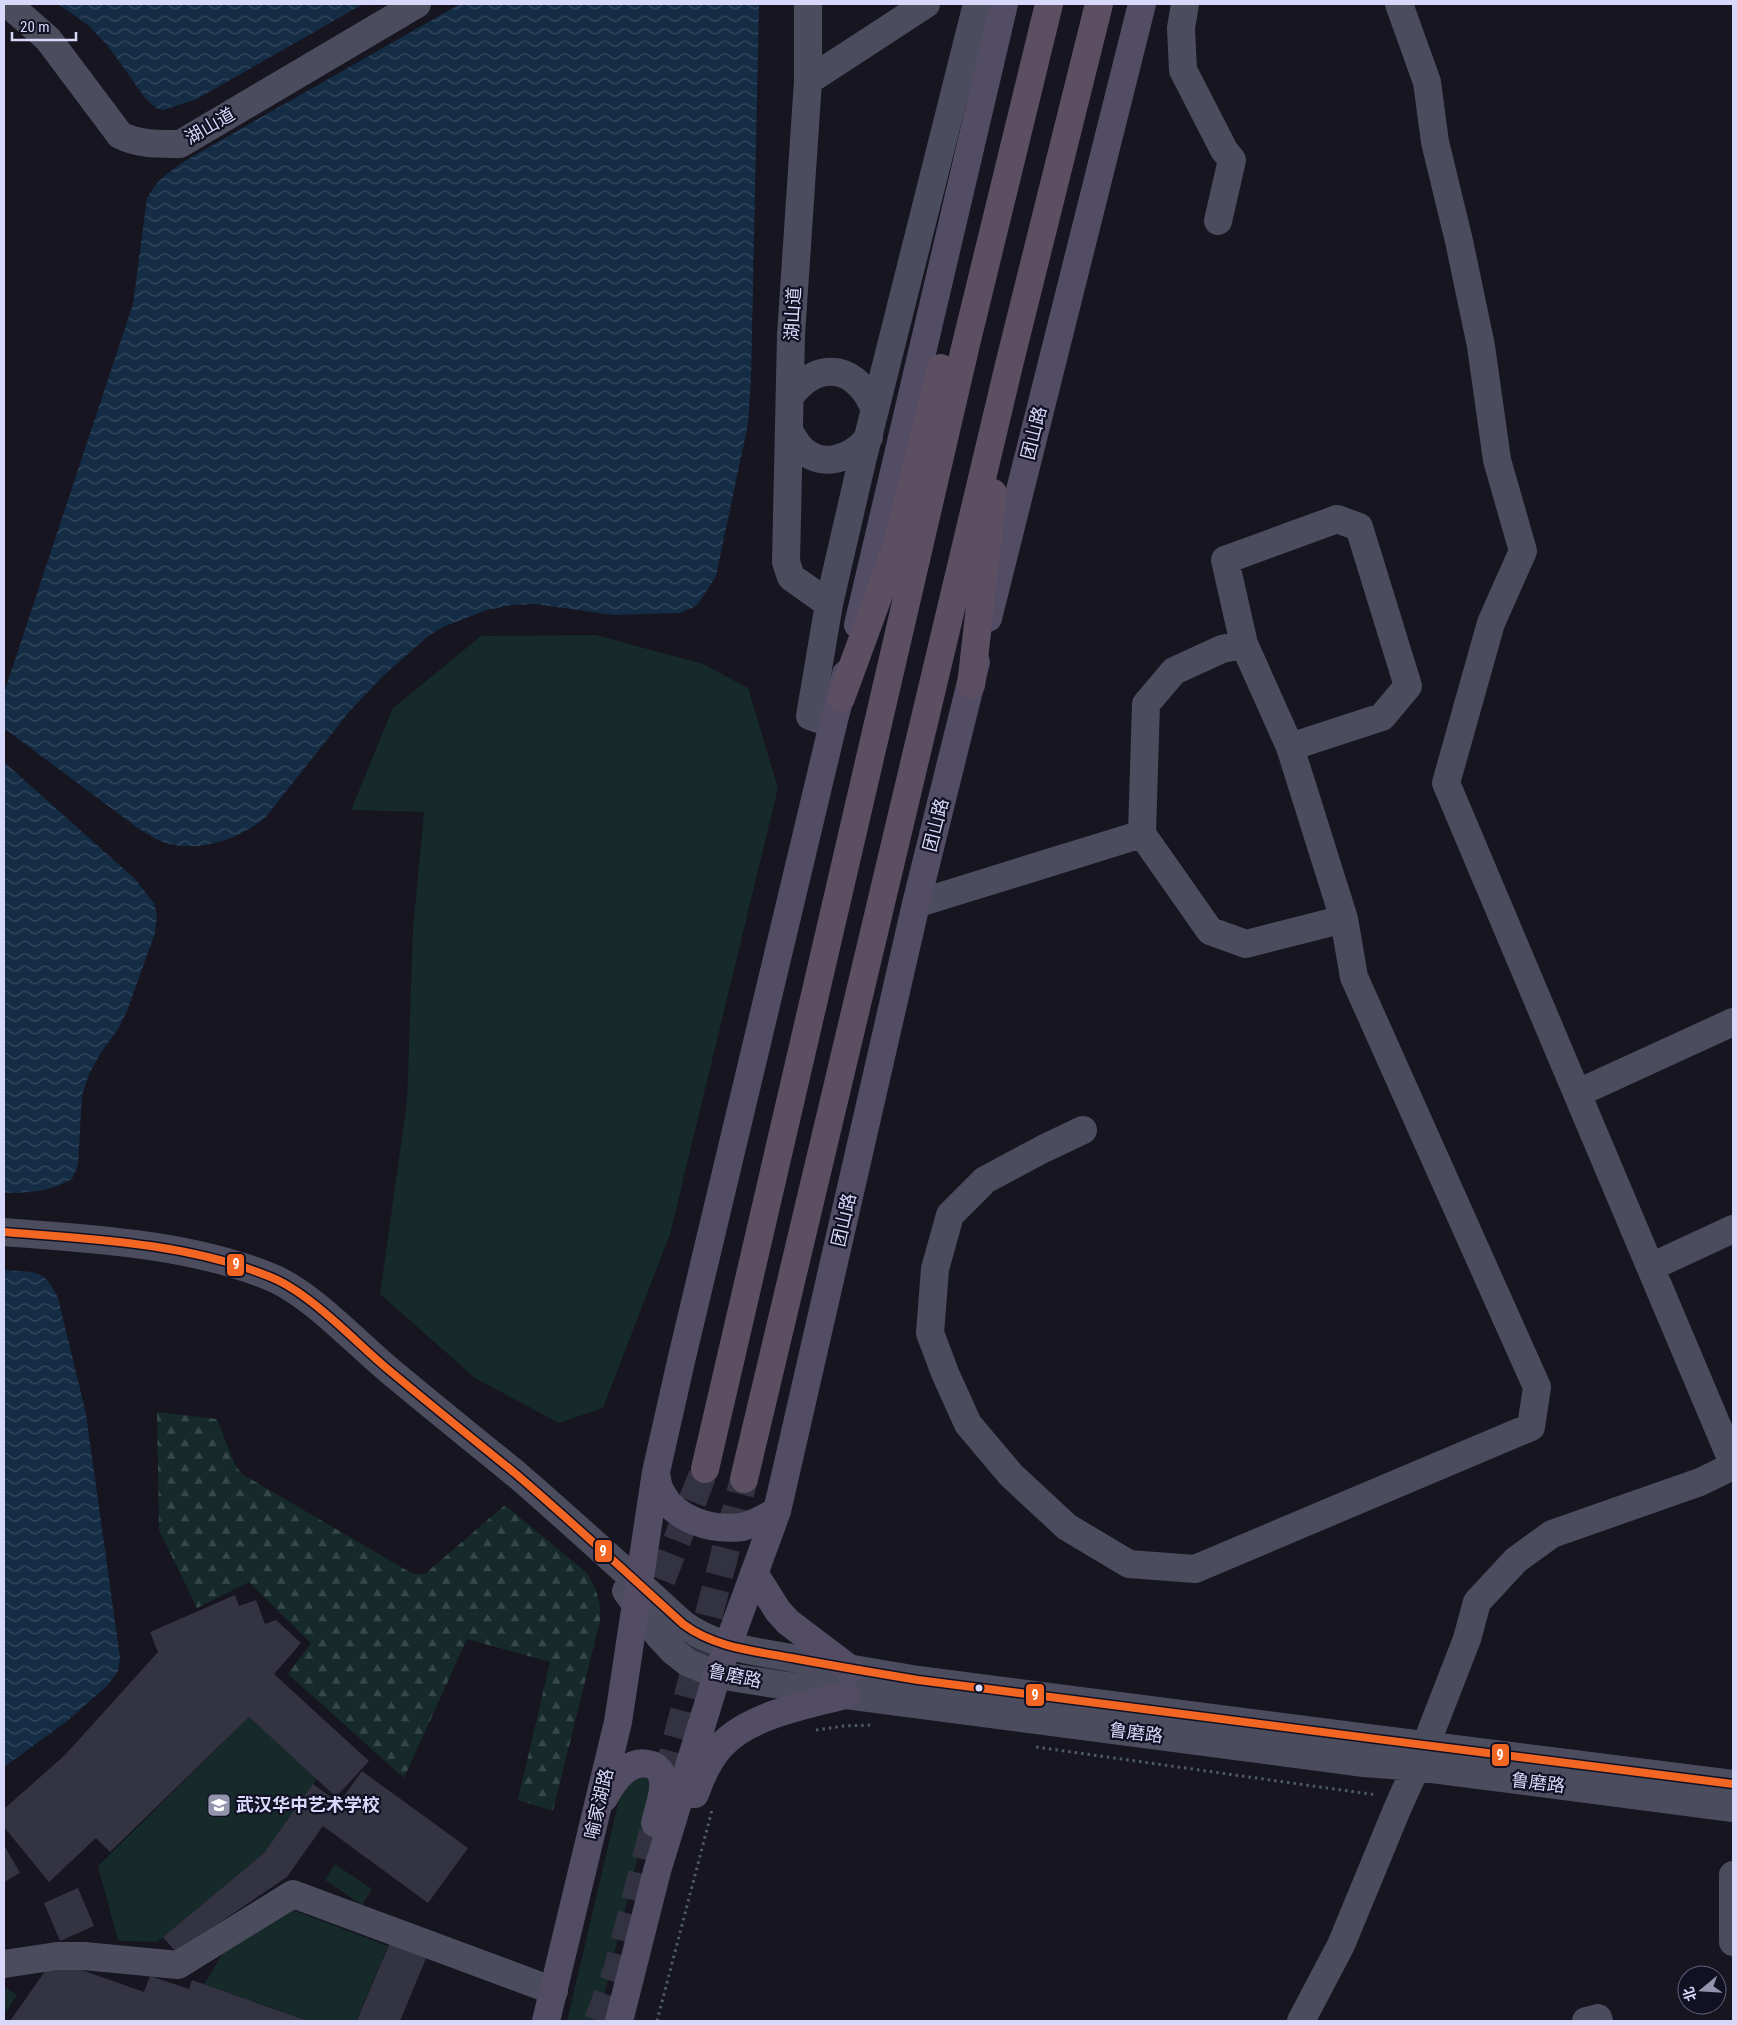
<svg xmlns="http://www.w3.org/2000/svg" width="1737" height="2025" viewBox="0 0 1737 2025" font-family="'Roboto Condensed','Noto Sans SC',sans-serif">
  <defs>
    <pattern id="forest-firs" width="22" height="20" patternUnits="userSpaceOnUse" patternTransform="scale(1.25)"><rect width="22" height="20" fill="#152a29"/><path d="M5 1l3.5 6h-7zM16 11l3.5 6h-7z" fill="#364849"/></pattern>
    <pattern id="water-waves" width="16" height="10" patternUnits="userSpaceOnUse" patternTransform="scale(1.25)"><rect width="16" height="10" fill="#152c45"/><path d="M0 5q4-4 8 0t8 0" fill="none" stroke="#364a61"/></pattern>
  </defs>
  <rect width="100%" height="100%" fill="#161520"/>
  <path fill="#152a29" d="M596,635L703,664L748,688L778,788L670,1234L603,1408L559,1423L475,1378L380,1294L407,1102L413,930L424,812L351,810L393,708L481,636Z
    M249,1717L317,1779L264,1853L163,1937L157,1942L118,1941L98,1866Z
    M638,1778H645L652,1784L654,1789L598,2021H567L622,1787Z
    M335,1864L372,1889L362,1905L325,1880Z
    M290,1909L388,1946L356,2021H309L204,1984L233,1937Z
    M4,1987L17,1995L4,2015Z"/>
  <path fill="url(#forest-firs)" d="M157,1412L217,1419L235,1465L242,1474L413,1574H425L505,1505L587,1573C596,1588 602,1603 600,1621L553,1811L518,1800L550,1662L467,1639L404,1778L288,1674L311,1643L249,1582L197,1608L159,1530Z"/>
  <path fill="url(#water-waves)" d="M58,4H363L197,99L163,110L156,108L146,99L108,46L88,25Z
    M460,4H759L751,378L748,424L716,576L698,604L692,608L680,613L613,615L535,604L511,605L487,610L443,627L427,637L382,677L349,712L265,818C237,841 191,856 156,839C150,836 145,832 139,829L5,729L4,725V693L133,304L147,198C159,177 173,169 193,156Z
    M4,762L135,879L154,903L157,915L155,933L127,1011L118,1029L100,1054L89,1074L82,1095L78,1165L72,1179C49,1192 29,1193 4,1193Z
    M4,1270C34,1273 44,1267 58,1298L86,1414L120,1658L118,1671L107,1686L66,1722L4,1767Z"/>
  <path fill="#343342" d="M235,1595L239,1606L256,1600L265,1624L276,1620L301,1643L274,1674L369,1761L336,1797L249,1717L110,1852L96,1838L49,1882L4,1827V1809L65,1755L158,1652L150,1632Z
    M362,1771L468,1848L428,1903L323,1826L287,1877L176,1952L163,1937L264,1853L313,1784L339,1803Z
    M4,1845L20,1873L4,1882Z
    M78,1888L94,1926L60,1941L44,1903Z
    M391,1940L427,1956L400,2021H360L357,2020Z
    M53,1960L144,1992L150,1976L189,1989L192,1980L308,2021H10Z"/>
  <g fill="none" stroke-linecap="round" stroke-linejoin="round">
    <path stroke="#333241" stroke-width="28" stroke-dasharray="28 14" stroke-linecap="butt" d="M646,1619L705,1469
      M598,2021L617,1971L744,1479"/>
    <path stroke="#4d5b65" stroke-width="3" stroke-dasharray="2.5 4" stroke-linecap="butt" d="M816,1730L844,1726L872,1725
      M1036,1747L1377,1795
      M657,2021L712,1810"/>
    <path stroke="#4c4c5f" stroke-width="28" d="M8,4L48,39L120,135C140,145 158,144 180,144L417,4
      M808,4V81L791,335L786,562L791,577L829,604
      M1185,4L1181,28L1183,70L1224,150L1232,160L1218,221
      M1399,4L1427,82L1435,142L1459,241L1481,346L1497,460L1523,551L1491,623L1446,783L1733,1463
      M808,81L926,4
      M791,395C821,357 859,368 875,410
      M790,432C792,436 795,441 798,445C819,471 852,459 869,437
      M833,724L810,716L829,604L862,461L977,4
      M1142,834L1210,931L1246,944L1344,919L1290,747
      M916,904L1142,834L1146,704L1174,671L1222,649L1244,644L1225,560L1337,519L1359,527L1408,686L1382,717L1290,747L1244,644
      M1578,1093L1733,1022
      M1083,1130L1043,1149L985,1180L950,1215L935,1269L930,1333L945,1373L968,1424L1011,1475L1067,1527L1129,1564L1195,1569L1531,1427L1537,1387L1354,977L1344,919
      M4,1232C91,1239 186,1243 268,1276C309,1291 356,1343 390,1371C432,1406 474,1440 516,1474C573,1523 628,1574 683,1624C715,1648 755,1651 792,1658C834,1666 876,1673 918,1680C1190,1714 1461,1751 1733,1784
      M1651,1267L1733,1229
      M626,1591L659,1636L673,1651L687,1662L717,1675L846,1695L1364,1763L1416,1767L1733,1808
      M1733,1875V1942
      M4,1964L57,1956H84L178,1965L293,1894L554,1991
      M1301,2021L1341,1945L1398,1807L1425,1747L1467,1639L1477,1602L1516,1560L1552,1534L1700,1482L1733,1466
      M1586,2021L1598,2018L1599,2021"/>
    <path stroke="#524c64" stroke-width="28" d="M988,618L1142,4
      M858,625L1004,4
      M656,1473C657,1479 658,1487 661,1492C675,1520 712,1531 742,1527C755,1524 766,1517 777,1511
      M754,1573L778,1611L788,1622L850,1669
      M695,1794C701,1777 709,1759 721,1746C749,1715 807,1705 846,1695
      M604,1798C613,1781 629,1757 652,1765C658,1768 662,1773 663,1780C665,1793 658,1810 655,1823
      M546,2021L618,1722L656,1472L682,1357L833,724L846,674
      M619,2021L657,1871L717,1675L777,1511L916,904L976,662"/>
    <path stroke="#5d4f62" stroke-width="28" d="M971,685L993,493
      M841,698L896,548L941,368
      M705,1469L966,344L1049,4
      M744,1479L1009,365L1099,4"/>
    <g stroke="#121124" stroke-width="11">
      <path id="bus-1" d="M4,1232C91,1239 186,1243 268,1276C309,1291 356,1343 390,1371C432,1406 474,1440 516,1474C573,1523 628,1574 683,1624C715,1648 755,1651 792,1658C834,1666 876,1673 918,1680C1190,1714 1461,1751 1733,1784"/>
    </g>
    <use href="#bus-1" stroke="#f26522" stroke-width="8"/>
  </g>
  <defs>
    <g id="university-square" transform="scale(1.25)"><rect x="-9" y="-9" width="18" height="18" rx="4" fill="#9494ae" stroke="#121124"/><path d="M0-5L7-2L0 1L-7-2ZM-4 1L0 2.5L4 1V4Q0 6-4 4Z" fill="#fff"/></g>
  </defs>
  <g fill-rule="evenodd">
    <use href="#university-square" x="219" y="1805"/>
  </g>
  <circle fill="#d8d8fb" stroke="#121124" stroke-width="2" cx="979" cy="1688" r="4.5"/>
  <g text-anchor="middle" stroke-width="4.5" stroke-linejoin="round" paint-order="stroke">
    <g font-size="18" fill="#d8d8fb" stroke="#121124">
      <text transform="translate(210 126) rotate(-30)" y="6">湖山道</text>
      <text transform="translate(793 314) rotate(-87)" y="6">湖山道</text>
      <text transform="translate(1034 433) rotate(-76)" y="6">团山路</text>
      <text transform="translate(936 825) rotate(-76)" y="6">团山路</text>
      <text transform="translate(844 1220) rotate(-77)" y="6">团山路</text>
      <text transform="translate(735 1676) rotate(12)" y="6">鲁磨路</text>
      <text transform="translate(1136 1733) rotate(7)" y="6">鲁磨路</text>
      <text transform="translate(1538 1783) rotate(7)" y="6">鲁磨路</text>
      <text transform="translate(599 1804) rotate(-77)" y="6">喻家湖路</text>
    </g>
    <g font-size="18" font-weight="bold" fill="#d8d8fb" stroke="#121124" text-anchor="start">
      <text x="236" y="1811">武汉华中艺术学校</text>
    </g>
  </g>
  <g stroke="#121124" stroke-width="2">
    <rect x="226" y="1253" width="19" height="24" rx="5" fill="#f26522"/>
    <rect x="594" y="1539" width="19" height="24" rx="5" fill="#f26522"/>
    <rect x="1025" y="1683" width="20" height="24" rx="5" fill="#f26522"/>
    <rect x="1491" y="1743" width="19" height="24" rx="5" fill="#f26522"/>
  </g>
  <g font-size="14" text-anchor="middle" font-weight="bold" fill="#fff">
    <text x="236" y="1269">9</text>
    <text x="603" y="1556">9</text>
    <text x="1035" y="1700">9</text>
    <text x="1500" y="1760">9</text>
  </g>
  <rect width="1737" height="2025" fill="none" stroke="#d8d8fb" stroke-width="10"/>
  <g transform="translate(1702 1990) rotate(252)"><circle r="24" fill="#121124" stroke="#61617a"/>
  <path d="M0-4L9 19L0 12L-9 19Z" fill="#9494ae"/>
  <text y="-8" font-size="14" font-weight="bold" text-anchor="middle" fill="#d8d8fb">北</text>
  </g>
  <path d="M12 32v8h64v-8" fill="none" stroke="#d8d8fb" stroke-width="2.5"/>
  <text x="20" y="32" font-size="15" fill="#d8d8fb" stroke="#121124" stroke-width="4" paint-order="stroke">20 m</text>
</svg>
